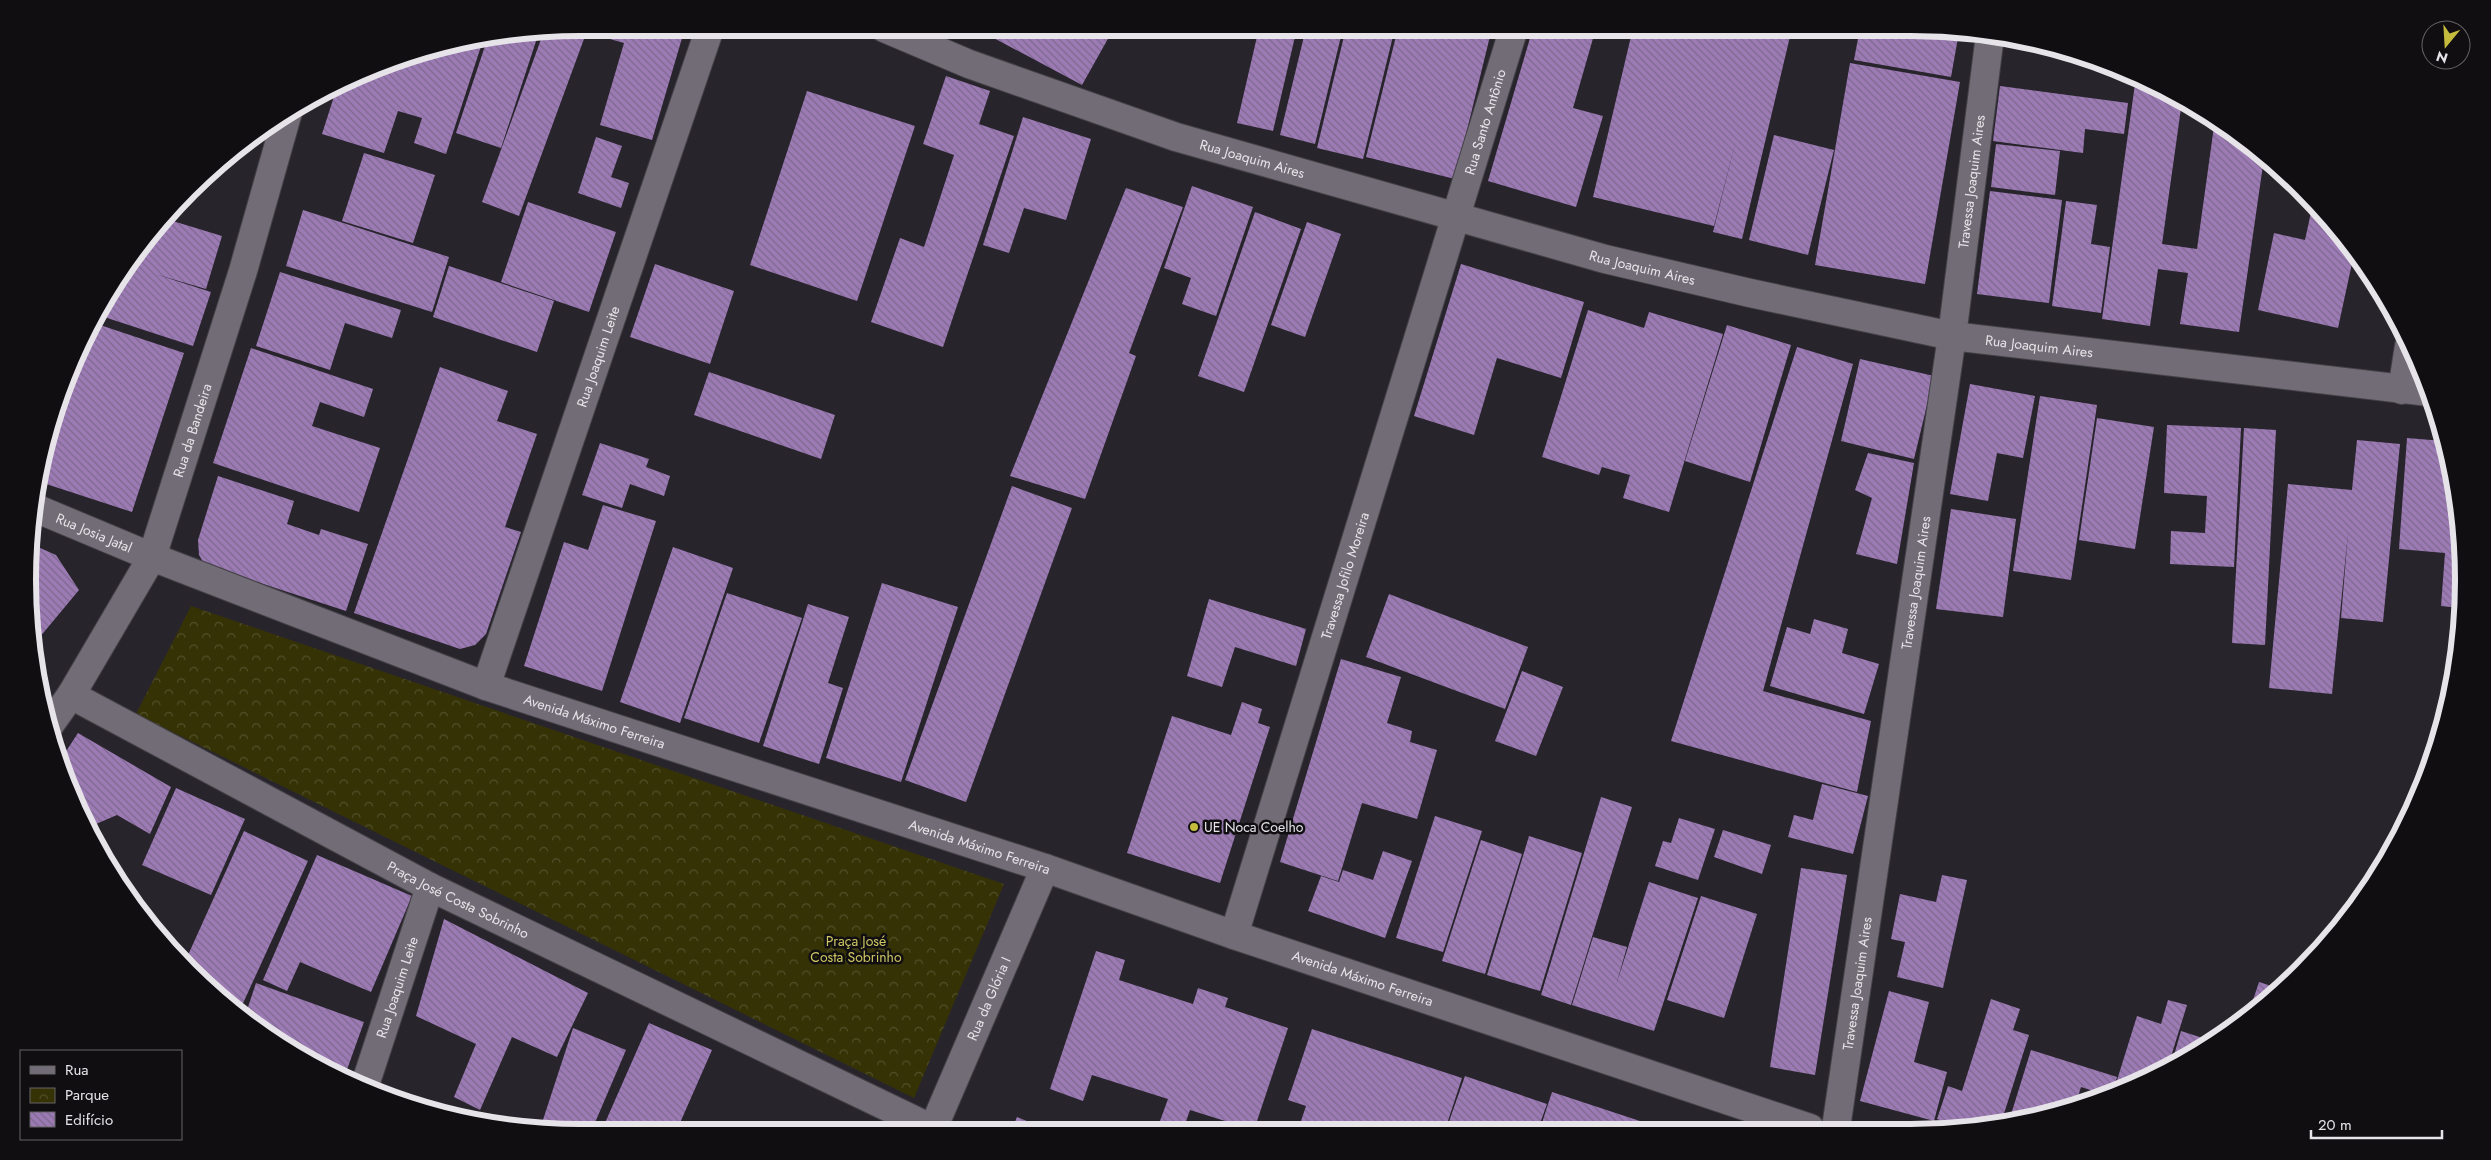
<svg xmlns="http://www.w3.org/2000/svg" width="2491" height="1160" viewBox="0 0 2491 1160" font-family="Jost,sans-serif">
  <defs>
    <pattern id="park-crowns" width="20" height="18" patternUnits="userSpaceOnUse" patternTransform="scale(1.25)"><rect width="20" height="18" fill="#353206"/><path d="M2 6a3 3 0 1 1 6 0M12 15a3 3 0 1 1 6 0" fill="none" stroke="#52502a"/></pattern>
    <pattern id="building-back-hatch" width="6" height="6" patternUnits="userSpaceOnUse" patternTransform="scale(1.25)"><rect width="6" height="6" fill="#9c7bb5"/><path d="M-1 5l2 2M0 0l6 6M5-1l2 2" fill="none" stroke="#7e688e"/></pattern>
  </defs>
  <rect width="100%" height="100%" fill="#28242c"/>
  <path fill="url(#park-crowns)" d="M191,606L1004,884L914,1098L136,714Z"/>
  <path fill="url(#building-back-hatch)" d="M588,28L519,216L482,202L544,31Z
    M598,28H685L652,140L600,125L624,43L596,35Z
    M975,28H1114L1082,85Z
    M1259,28H1297L1273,131L1237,123Z
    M1306,28H1343L1315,144L1280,135Z
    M1346,28H1395L1363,159L1317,148Z
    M1398,28H1492L1455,179L1366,157Z
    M1533,28H1596L1573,108L1603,116L1576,207L1488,181Z
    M1633,28H1792L1742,239L1713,232L1736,140L1714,226L1593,197Z
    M1860,28H1911L1959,32L1951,77L1854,60Z
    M539,32L501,148L456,133L488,37Z
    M484,37L446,154L414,143L422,118L398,111L384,153L322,134L337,87L402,57L437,48L445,50L447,45Z
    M1850,63L1960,82L1925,284L1815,265Z
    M946,76L990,91L979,124L1014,136L943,347L871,322L900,238L924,247L954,155L923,144Z
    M2136,77L2182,101L2162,244L2197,249L2215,119L2264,158L2239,332L2180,324L2188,273L2158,269L2150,326L2102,319Z
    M2000,86L2128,103L2124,134L2085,129L2083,153L1993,141Z
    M807,91L915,126L857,301L750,265Z
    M1023,117L1091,139L1066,220L1024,208L1009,253L983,245Z
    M1774,135L1834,150L1808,255L1749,240Z
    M596,137L622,146L611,177L629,183L621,208L578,193Z
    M1996,144L2060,151L2055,195L1991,187Z
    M364,153L435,175L413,243L342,221Z
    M1192,186L1253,207L1216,316L1182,304L1191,278L1164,268Z
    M1126,188L1183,207L1129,353L1136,356L1085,499L1010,476Z
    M1990,191L2062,200L2049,303L1977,294Z
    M2066,201L2097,205L2091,244L2110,247L2101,313L2052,306Z
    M528,202L616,232L589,312L501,282Z
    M2313,203L2354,254L2338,328L2258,310L2274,233L2305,240Z
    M303,210L449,257L432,312L286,266Z
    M1255,212L1301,229L1244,392L1198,376Z
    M163,218L222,236L206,289L155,274L211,292L193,346L98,315L120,273Z
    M1307,222L1341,234L1305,337L1271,325Z
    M655,264L734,291L710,364L630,337Z
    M1461,264L1584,302L1561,378L1497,358L1474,435L1414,416Z
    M449,266L554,301L537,352L433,317Z
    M280,272L401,310L392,338L345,323L330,370L256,346Z
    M1588,310L1644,328L1649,312L1723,334L1669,512L1623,498L1630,475L1602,467L1606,455L1599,475L1542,457Z
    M94,323L184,353L132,512L37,481L70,368Z
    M1727,325L1791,345L1750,482L1685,461Z
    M1797,347L1853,364L1763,691L1871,721L1857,792L1671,741Z
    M251,348L373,389L364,417L320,402L312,426L380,448L359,512L213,463Z
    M1860,359L1934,376L1914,459L1841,441Z
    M440,367L508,391L497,421L537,434L505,527L521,532L486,634L475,645L460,649L354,613Z
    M709,372L835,415L821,459L694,415Z
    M1970,384L2035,396L2023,458L1997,453L1988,501L1950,494Z
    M2040,396L2097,405L2071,580L2013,571Z
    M2097,418L2154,427L2135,549L2079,540Z
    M2167,425L2241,428L2234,567L2170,564L2171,531L2205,533L2207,496L2164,493Z
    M2244,428L2276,430L2265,645L2232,643Z
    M2407,438L2443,441L2453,472L2463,580L2461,608L2441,606L2445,553L2399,549Z
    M2357,440L2400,444L2383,622L2341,618L2348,533L2332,694L2269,688L2288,484L2352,490Z
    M600,443L649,459L646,467L670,476L664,496L630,484L622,508L582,495Z
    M1868,453L1914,463L1897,564L1856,554L1872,498L1855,490Z
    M218,476L294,501L287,524L319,535L321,529L368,544L346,611L205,565L199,555L198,540Z
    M1012,486L1072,508L966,802L905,780Z
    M603,505L656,521L602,691L524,666L564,542L588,550Z
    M1951,509L2016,519L2003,617L1936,609Z
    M31,544L56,555L79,590L34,644L32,643L28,580Z
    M673,547L733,568L680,723L620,702Z
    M882,583L958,607L901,782L826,758Z
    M727,593L802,618L759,743L684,718Z
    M1389,594L1528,647L1505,709L1366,657Z
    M1209,599L1306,629L1296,666L1235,647L1222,687L1187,676Z
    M808,604L849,617L828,683L843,688L819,764L763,746Z
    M1814,619L1848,629L1842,653L1879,664L1864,714L1770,686L1787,627L1810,634Z
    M1341,659L1401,677L1387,723L1412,731L1410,742L1437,750L1417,819L1362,803L1338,881L1280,862Z
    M1522,671L1563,687L1536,756L1495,741Z
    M1242,702L1262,709L1258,723L1270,727L1220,883L1127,853L1172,716L1231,735Z
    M78,733L171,787L150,834L117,815L96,824L89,832L59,762Z
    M1822,784L1868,796L1853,854L1788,837L1794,815L1813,820Z
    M176,788L245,819L211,895L142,865Z
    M1601,797L1632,807L1571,1005L1541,995Z
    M1435,816L1482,831L1443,952L1396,938Z
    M1679,818L1715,829L1698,880L1655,866L1663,841L1671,843Z
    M1723,830L1771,845L1762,874L1714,857Z
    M244,831L308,861L239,1012L184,964Z
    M1529,836L1582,853L1540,991L1487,975Z
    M1481,840L1522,854L1485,974L1442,961Z
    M1383,851L1412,861L1385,938L1308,911L1321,876L1339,882L1343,870L1373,880Z
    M317,855L412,896L371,992L300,962L287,991L263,980Z
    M1801,868L1847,875L1815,1075L1770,1067Z
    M1942,875L1967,880L1943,988L1897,977L1905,942L1891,939L1900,894L1936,902Z
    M1649,882L1698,898L1654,1031L1572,1005L1593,937L1627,947L1616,985Z
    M122,885L139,896L134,904Z
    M1701,896L1757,914L1724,1018L1667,1000Z
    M444,919L588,993L557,1057L512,1037L480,1110L454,1097L476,1044L416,1016Z
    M1096,951L1125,960L1119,980L1193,1004L1198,988L1228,998L1225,1007L1288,1028L1254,1130L1190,1110L1183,1130L1160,1121L1168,1099L1092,1075L1083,1101L1050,1089Z
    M2259,982L2278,988L2247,1018Z
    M256,983L364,1022L344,1078L273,1040L245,1016Z
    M1889,991L1929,1002L1914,1062L1947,1072L1934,1121L1860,1101Z
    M1991,999L2020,1009L2013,1030L2029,1035L2001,1123L1983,1128H1963L1937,1119L1948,1086L1962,1091Z
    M2168,1000L2187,1005L2169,1063L2123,1090L2113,1093L2137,1016L2161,1024Z
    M649,1023L712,1050L676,1132H601Z
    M573,1028L626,1050L591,1132L540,1129Z
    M1312,1029L1462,1078L1445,1130H1298L1306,1106L1288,1100Z
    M2181,1031L2209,1040L2172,1062Z
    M2031,1050L2117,1077L2112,1093L2106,1095L2081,1087L2076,1103L2009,1121Z
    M1465,1076L1547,1104L1538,1129L1446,1130Z
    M1552,1092L1643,1122L1641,1129H1540Z
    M1017,1117L1051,1131H1011Z"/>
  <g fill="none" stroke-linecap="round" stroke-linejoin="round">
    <g stroke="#444147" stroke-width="30">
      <g id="minor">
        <path d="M2402,390L2409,346"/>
        <path id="s1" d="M35,508L152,557L486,686L1045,868L1234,935L1810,1128"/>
        <path id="s2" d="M486,686L710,28"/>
        <path id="s3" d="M71,695L430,887L933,1129"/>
        <path id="s4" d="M49,726L71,695L152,557L243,271L288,112"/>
        <path id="s5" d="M1234,935L1514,28"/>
        <path id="s6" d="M364,1088L430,887"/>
        <path id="s7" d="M1836,1128L1952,336L1990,35"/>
        <path id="s8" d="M932,1131L1045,868"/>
      </g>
    </g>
    <g stroke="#444147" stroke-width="30">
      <g id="tertiary">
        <path id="s9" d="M884,28L969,64L1176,137L1605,259L1750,293L1952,336L2429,392"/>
      </g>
    </g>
    <use href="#minor" stroke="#716c76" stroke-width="28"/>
    <use href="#tertiary" stroke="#716c76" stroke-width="28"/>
  </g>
  <circle fill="#c5bc3d" stroke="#100e11" stroke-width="2" cx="1194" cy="827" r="5"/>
  <g text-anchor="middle" stroke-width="5" stroke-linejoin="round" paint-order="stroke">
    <g font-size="14" fill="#e7e4e9" stroke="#100e11">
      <text dy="5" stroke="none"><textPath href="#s5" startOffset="851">Rua Santo Antônio</textPath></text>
      <text dy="5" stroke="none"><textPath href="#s9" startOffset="391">Rua Joaquim Aires</textPath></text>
      <text dy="5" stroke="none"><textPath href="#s7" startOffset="956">Travessa Joaquim Aires</textPath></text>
      <text dy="5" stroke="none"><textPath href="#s9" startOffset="796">Rua Joaquim Aires</textPath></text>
      <text dy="5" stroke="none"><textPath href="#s9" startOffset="1201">Rua Joaquim Aires</textPath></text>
      <text dy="5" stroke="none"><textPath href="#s2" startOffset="348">Rua Joaquim Leite</textPath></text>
      <text dy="5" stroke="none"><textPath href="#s4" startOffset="331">Rua da Bandeira</textPath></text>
      <text dy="5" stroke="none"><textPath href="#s1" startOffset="64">Rua Josia Jatal</textPath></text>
      <text dy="5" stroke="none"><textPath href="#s5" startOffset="376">Travessa Jofilo Moreira</textPath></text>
      <text dy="5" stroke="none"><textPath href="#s7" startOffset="551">Travessa Joaquim Aires</textPath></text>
      <text dy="5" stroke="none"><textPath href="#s1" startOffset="599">Avenida Máximo Ferreira</textPath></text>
      <text dy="5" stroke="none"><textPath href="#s1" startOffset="1004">Avenida Máximo Ferreira</textPath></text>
      <text dy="5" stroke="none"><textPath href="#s3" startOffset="438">Praça José Costa Sobrinho</textPath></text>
      <text dy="5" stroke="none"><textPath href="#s1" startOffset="1409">Avenida Máximo Ferreira</textPath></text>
      <text dy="5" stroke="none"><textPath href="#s7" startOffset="146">Travessa Joaquim Aires</textPath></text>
      <text dy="5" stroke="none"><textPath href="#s6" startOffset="106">Rua Joaquim Leite</textPath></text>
      <text dy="5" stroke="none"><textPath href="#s8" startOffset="144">Rua da Glória I</textPath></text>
    </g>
    <g font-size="14" fill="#e7e4e9" stroke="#100e11" text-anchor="start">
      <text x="1204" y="832">UE Noca Coelho</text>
    </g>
    <g font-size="14" fill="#cec763" stroke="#100e11">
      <text x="856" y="946">Praça José<tspan x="856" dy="16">Costa Sobrinho</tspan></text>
    </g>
  </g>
  <path d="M0 0H2491V1160H0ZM580 36H1911A544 544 0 0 1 2455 580V580A544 544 0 0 1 1911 1124H580A544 544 0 0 1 36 580V580A544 544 0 0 1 580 36Z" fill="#100e11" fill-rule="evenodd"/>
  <path fill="none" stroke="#e7e4e9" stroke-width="6" d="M580 36H1911A544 544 0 0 1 2455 580V580A544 544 0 0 1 1911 1124H580A544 544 0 0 1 36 580V580A544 544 0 0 1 580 36Z"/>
  <rect x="20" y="1050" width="162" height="90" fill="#100e11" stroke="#666467"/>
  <rect x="30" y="1066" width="25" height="8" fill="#716c76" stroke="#666467"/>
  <text x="65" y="1075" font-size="15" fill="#e7e4e9">Rua</text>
  <rect x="30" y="1088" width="25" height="15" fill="url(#park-crowns)" stroke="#666467"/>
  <text x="65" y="1100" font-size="15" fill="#e7e4e9">Parque</text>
  <rect x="30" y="1112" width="25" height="15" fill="url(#building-back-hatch)" stroke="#666467"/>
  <text x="65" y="1125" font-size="15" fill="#e7e4e9">Edifício</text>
  <g transform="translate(2446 45) rotate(198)"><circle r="24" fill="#100e11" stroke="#666467"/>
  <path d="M0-4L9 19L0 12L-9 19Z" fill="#c5bc3d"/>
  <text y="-8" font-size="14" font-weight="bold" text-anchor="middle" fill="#e7e4e9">N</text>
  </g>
  <path d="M2311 1130v8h131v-8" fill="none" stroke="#e7e4e9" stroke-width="2.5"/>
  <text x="2318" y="1130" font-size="15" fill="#e7e4e9" stroke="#100e11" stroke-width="4" paint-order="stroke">20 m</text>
</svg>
